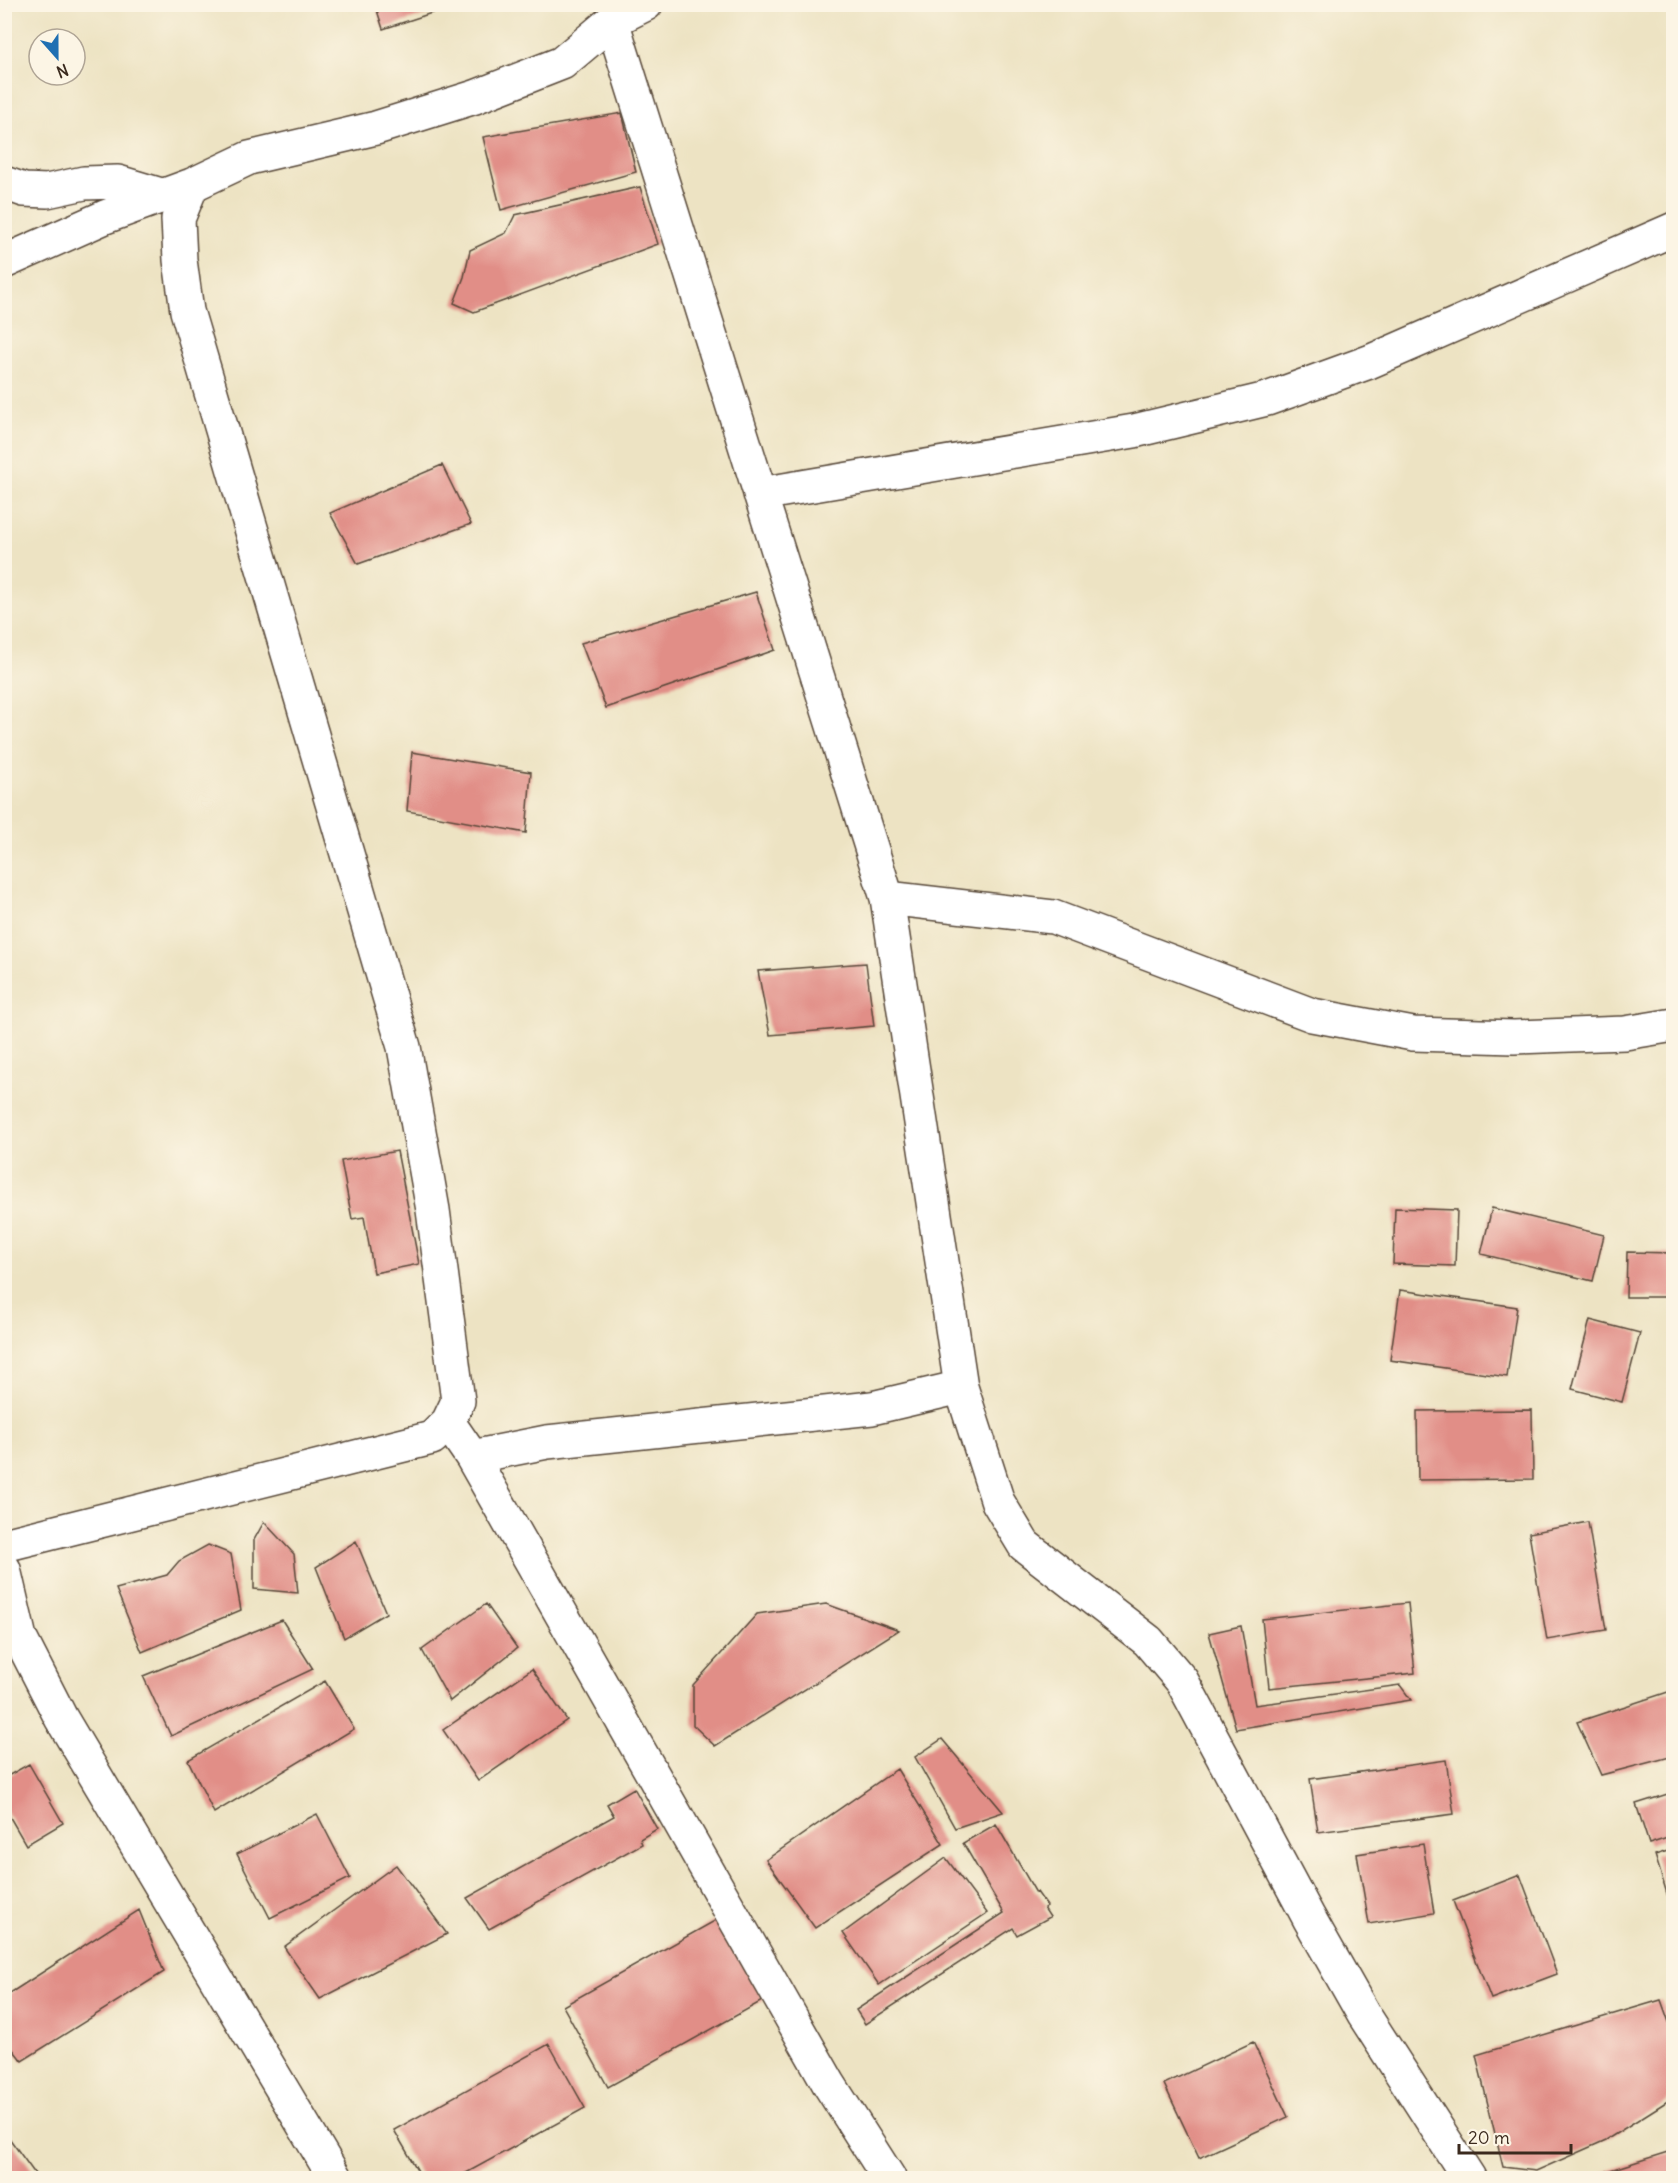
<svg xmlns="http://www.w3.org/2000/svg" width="1678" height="2183" viewBox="0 0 1678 2183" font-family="Delius,sans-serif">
  <rect width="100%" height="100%" fill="#fcf5e5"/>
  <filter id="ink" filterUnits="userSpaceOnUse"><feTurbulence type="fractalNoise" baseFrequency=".0167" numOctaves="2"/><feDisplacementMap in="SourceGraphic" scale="12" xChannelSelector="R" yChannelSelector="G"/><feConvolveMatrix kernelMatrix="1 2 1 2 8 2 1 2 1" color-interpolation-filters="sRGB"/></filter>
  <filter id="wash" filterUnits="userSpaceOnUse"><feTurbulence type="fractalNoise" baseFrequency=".008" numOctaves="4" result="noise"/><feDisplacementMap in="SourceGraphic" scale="24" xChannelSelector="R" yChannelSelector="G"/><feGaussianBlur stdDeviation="1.35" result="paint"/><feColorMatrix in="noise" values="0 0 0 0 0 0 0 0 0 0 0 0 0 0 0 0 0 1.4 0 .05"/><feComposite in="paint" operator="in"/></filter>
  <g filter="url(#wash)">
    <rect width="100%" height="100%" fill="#ede3c3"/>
    <g id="blocks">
      <path fill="#e18e87" d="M375,4H443L444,9L383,29Z
        M622,113L636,172L501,210L483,137Z
        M640,187L658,244L474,312L454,303L464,277L470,250L506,233L515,215Z
        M442,465L471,524L358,564L330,513Z
        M756,592L775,650L606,708L581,643Z
        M412,752L531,772L526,833L407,811Z
        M866,963L874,1026L770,1035L758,971Z
        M397,1151L419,1264L374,1273L364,1217L352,1219L341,1161Z
        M1395,1208L1457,1210L1455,1266L1393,1264Z
        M1492,1208L1604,1235L1593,1281L1481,1254Z
        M1627,1252L1674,1253V1297H1626Z
        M1400,1290L1517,1307L1507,1377L1390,1360Z
        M1590,1320L1640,1333L1622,1402L1572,1389Z
        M1532,1410L1533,1479L1418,1480L1417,1411Z
        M264,1522L294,1554L298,1593L254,1589V1540Z
        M1588,1522L1606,1630L1547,1640L1529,1533Z
        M356,1541L386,1613L344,1638L316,1567Z
        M208,1545L231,1554L241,1610L142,1652L116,1589L167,1575L179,1561Z
        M1408,1603L1415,1673L1269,1688L1262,1619Z
        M486,1604L517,1648L450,1701L422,1650Z
        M826,1604L899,1630L715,1746L693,1725V1685L757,1614Z
        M282,1620L313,1669L171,1736L143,1676Z
        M1241,1626L1255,1705L1400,1685L1411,1700L1236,1729L1209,1633Z
        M532,1669L567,1720L478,1781L443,1730Z
        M325,1681L354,1729L214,1813L188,1760Z
        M1674,1690V1756L1601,1775L1577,1722Z
        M4,1691L12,1706L4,1710Z
        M942,1739L1003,1812L955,1828L915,1757Z
        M1446,1760L1454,1814L1318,1832L1310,1779Z
        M29,1764L63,1823L26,1845L4,1807V1778Z
        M897,1769L943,1844L815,1928L766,1860Z
        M634,1788L657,1829L640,1839L642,1844L489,1929L467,1898L614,1816L607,1804Z
        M1674,1792V1836L1649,1844L1636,1804Z
        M317,1814L350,1878L270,1918L237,1854Z
        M996,1824L1036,1893L1037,1892L1047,1906L1044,1908L1050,1917L1017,1935L1013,1928L865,2024L856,2010L1004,1913L963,1843Z
        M1423,1844L1434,1913L1369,1924L1357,1854Z
        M1674,1849V1913H1673L1655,1855Z
        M946,1858L987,1913L879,1985L843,1933Z
        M396,1865L447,1934L320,1999L284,1947Z
        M1520,1875L1557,1974L1491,1999L1453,1901Z
        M139,1910L164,1972L22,2061L4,2038V1997Z
        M718,1919L764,2000L608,2087L563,2006Z
        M1661,2000L1674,2036V2097L1606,2140L1536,2171L1503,2167L1476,2055Z
        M1253,2042L1288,2117L1199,2158L1164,2084Z
        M549,2044L585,2108L457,2178H422L394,2130Z
        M4,2131L38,2178H4Z
        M1674,2150V2178H1585Z"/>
    </g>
  </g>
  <g filter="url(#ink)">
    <use href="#blocks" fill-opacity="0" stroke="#564637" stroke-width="1.5"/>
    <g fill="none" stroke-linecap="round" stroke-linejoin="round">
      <g stroke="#564637" stroke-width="36">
        <path id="street" d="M612,21L887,898L961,1387L998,1502L1024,1545L1148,1641L1182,1681L1309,1918L1364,2015L1469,2178
          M4,183L24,190L47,191L84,183L118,182L161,195
          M4,262L105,217L192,185L249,158L376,128L475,97L562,63L612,21L646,4
          M760,494L1134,431L1267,399L1369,362L1674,229
          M887,898L1053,917L1312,1015L1413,1034L1514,1037L1625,1033L1674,1025
          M448,1422L472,1457L829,2084L889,2178
          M472,1457L547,1442L872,1408L961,1387
          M4,1545L432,1438L448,1422L458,1401L433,1210L404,1047L187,311L180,260L178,219L192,185
          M4,1569L20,1638L61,1718L335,2178"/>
      </g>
      <use href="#street" stroke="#fff" stroke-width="33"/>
    </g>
  </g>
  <rect width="1678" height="2183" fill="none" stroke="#fcf5e5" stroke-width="24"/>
  <g transform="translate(57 57) rotate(159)"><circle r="28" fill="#fcf5e5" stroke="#afa495" stroke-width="1.5"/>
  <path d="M0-4.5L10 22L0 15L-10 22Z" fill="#1f6fb2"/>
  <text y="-9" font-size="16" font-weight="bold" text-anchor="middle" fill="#3b2a1e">N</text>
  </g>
  <path d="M1459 2144v9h112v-9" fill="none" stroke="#3b2a1e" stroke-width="3"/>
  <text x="1468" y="2144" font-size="18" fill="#3b2a1e" stroke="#fcf5e5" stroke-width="4.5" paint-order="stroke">20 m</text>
</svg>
